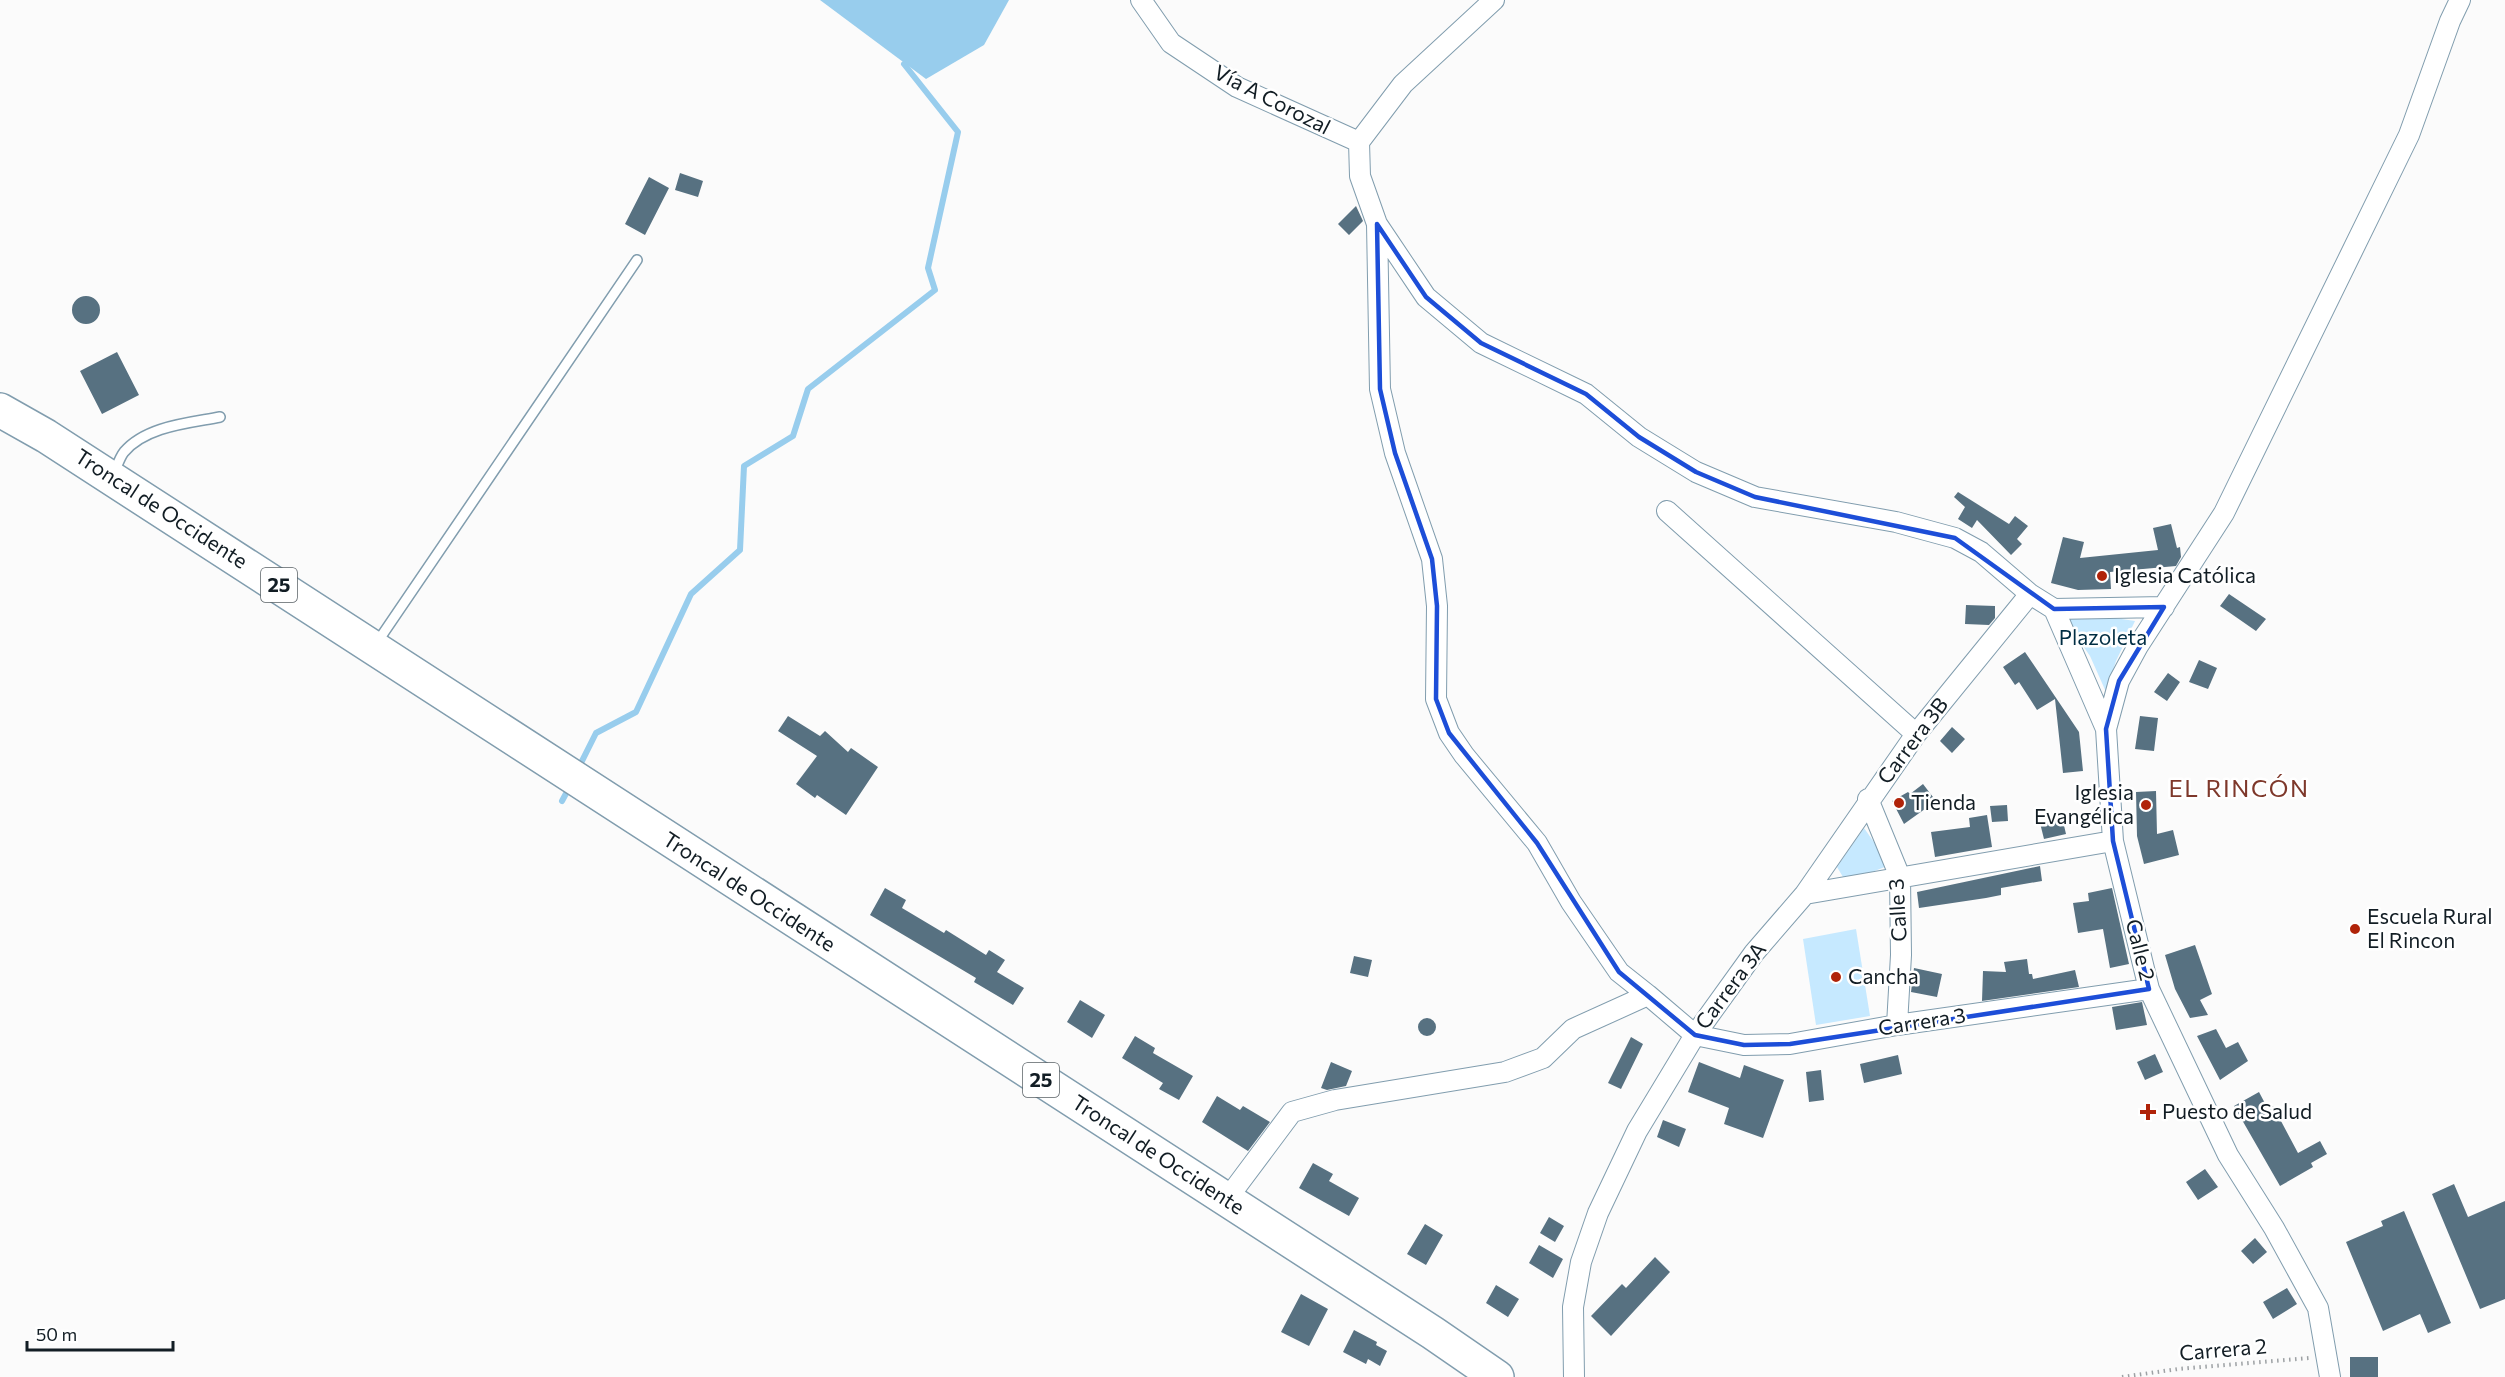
<svg xmlns="http://www.w3.org/2000/svg" width="2505" height="1377" viewBox="0 0 2505 1377" font-family="Commissioner,sans-serif">
  <rect width="100%" height="100%" fill="#fbfbfb"/>
  <path fill="#c6e9ff" d="M2061,614L2095,615L2135,621L2116,661L2106,692L2090,656Z
    M1864,828L1890,865L1846,882L1837,867Z
    M1856,929L1870,1016L1816,1025L1803,939Z"/>
  <path fill="#98cded" d="M820,0H1009L984,45L926,79Z"/>
  <g fill="none" stroke-linecap="round" stroke-linejoin="round">
    <path stroke="#98cded" stroke-width="6" d="M578,769L596,733L636,712L691,594L740,550L744,466L793,436L808,389L935,290L928,268L958,132L904,64
      M562,801L570,786"/>
  </g>
  <path fill="#577181" d="M680,173L703,181L698,197L675,190Z
    M649,177L669,188L645,235L625,224Z
    M1356,206L1363,221L1349,235L1338,224Z
    M72 310a14 14 0 1 1 28 0a14 14 0 1 1-28 0Z
    M117,352L139,395L102,414L80,371Z
    M1958,492L2009,524L2015,516L2028,526L2017,539L2022,544L2011,555L1977,520L1972,528L1958,519L1965,507L1954,497Z
    M2171,524L2177,548L2180,547L2181,557L2176,566L2110,572L2111,589L2078,590L2051,583L2063,537L2084,542L2080,558L2158,550L2153,528Z
    M2229,594L2266,619L2256,631L2220,606Z
    M1966,605L1995,606V618L1989,625L1965,624Z
    M2025,652L2079,732L2083,771L2063,773L2055,699L2037,710L2019,682L2015,685L2003,667Z
    M2199,660L2217,668L2208,689L2189,682Z
    M2168,673L2180,682L2167,701L2154,692Z
    M788,716L820,736L825,731L848,752L851,748L878,767L846,815L817,795L815,798L796,784L817,756L778,731Z
    M2140,716L2158,718L2154,751L2135,749Z
    M1952,727L1965,739L1952,753L1940,741Z
    M1923,784L1936,801L1904,824L1892,801L1908,792L1910,794Z
    M2156,791L2157,834L2173,830L2179,855L2144,864L2137,836L2136,792Z
    M2007,805L2008,821L1992,822L1990,806Z
    M1987,815L1992,847L1935,857L1931,832L1970,827L1969,818Z
    M2062,817L2066,834L2044,839L2040,823Z
    M2040,866L2042,881L2001,888V895L1986,898L1919,908L1917,892Z
    M885,888L906,900L902,908L944,933L946,930L986,955L989,950L1005,960L997,972L1024,988L1013,1005L974,982L976,978L870,915Z
    M2112,888L2129,964L2110,968L2103,929L2078,933L2073,903L2089,901L2088,893Z
    M2195,945L2212,994L2200,1000L2208,1015L2190,1018L2175,989L2165,955Z
    M1354,956L1372,960L1368,977L1350,973Z
    M2027,959L2029,974H2032L2033,979L2075,970L2079,987L1982,1001L1983,971L2006,972L2004,962Z
    M1914,968L1942,974L1937,997L1911,992Z
    M1080,1000L1105,1015L1092,1038L1067,1022Z
    M2142,1002L2147,1025L2116,1030L2112,1007Z
    M1418 1027a9 9 0 1 1 18 0a9 9 0 1 1-18 0Z
    M2216,1029L2226,1048L2238,1042L2248,1061L2220,1080L2197,1036Z
    M1135,1036L1155,1048L1153,1053L1193,1076L1179,1100L1159,1089L1163,1083L1122,1058Z
    M1631,1037L1643,1044L1621,1089L1608,1083Z
    M2155,1054L2163,1072L2145,1080L2137,1062Z
    M1898,1055L1902,1074L1864,1083L1860,1064Z
    M1331,1062L1352,1071L1346,1086L1327,1090L1321,1088Z
    M1699,1062L1740,1078L1744,1065L1784,1080L1763,1138L1724,1124L1729,1108L1688,1092Z
    M1821,1070L1824,1100L1809,1102L1806,1072Z
    M2259,1092L2268,1109L2273,1106L2298,1153L2320,1141L2327,1154L2311,1163L2313,1167L2280,1186L2234,1106Z
    M1217,1096L1240,1110L1243,1106L1270,1122L1248,1151L1202,1122Z
    M1663,1120L1686,1129L1679,1147L1657,1137Z
    M1313,1163L1333,1174L1329,1181L1359,1198L1349,1216L1299,1188Z
    M2205,1169L2218,1187L2198,1200L2186,1182Z
    M2454,1184L2468,1217L2505,1201V1299L2480,1309L2432,1194Z
    M2404,1211L2451,1323L2428,1333L2420,1314L2383,1331L2346,1242L2383,1226L2381,1221Z
    M1549,1217L1564,1226L1555,1242L1540,1233Z
    M1425,1224L1443,1235L1426,1265L1407,1254Z
    M2255,1238L2267,1252L2253,1264L2241,1251Z
    M1539,1245L1563,1259L1553,1278L1529,1263Z
    M1655,1257L1670,1272L1611,1336L1591,1316L1622,1284L1626,1288Z
    M1496,1285L1519,1299L1508,1317L1486,1303Z
    M2287,1288L2297,1304L2273,1319L2263,1302Z
    M1301,1294L1328,1309L1309,1346L1281,1332Z
    M1354,1330L1377,1342L1376,1345L1387,1351L1380,1366L1368,1359L1366,1364L1343,1352Z
    M2350,1357H2378V1377H2350Z"/>
  <g fill="none" stroke-linecap="round" stroke-linejoin="round">
    <g stroke="#819dae" stroke-width="12">
      <path id="lane" d="M114,473C117,466 120,457 124,452C146,426 189,423 220,417
        M376,644L637,260"/>
    </g>
    <g stroke="#819dae" stroke-width="22">
      <path id="street" d="M1141,0L1171,43L1237,87L1359,142
        M1494,0L1403,84L1359,142L1360,176L1377,224L1426,297L1481,343L1586,394L1639,437L1696,472L1755,497L1896,522L1955,538L1981,552L2030,594L2054,609L2164,607
        M1377,224L1380,389L1395,453L1432,559L1437,606L1436,699L1449,733L1464,755L1537,843L1571,902L1619,972L1648,995
        M1667,511L1916,734
        M2054,609L2106,729
        M1868,799L1900,877L1901,955L1897,1025
        M1805,894L2113,841
        M1227,1199L1292,1112L1335,1100L1505,1072L1543,1058L1573,1029L1648,995L1695,1035L1744,1045L1790,1044L1897,1025L2149,989
        M1574,1377L1573,1307L1581,1262L1598,1213L1637,1131L1695,1035L1754,953L1805,894L1916,734L2030,594
        M2330,1377L2318,1308L2274,1228L2228,1155L2149,989L2113,841L2106,729L2119,681L2138,646L2224,513L2409,135L2450,21L2460,0"/>
    </g>
    <g stroke="#819dae" stroke-width="36">
      <path id="highway" d="M0,410L46,436L1433,1333L1497,1377"/>
    </g>
    <path stroke="#9da1a4" stroke-width="4" stroke-dasharray="1.5 4.5" stroke-linecap="butt" d="M2122,1377L2178,1369L2309,1358"/>
    <use href="#lane" stroke="#fff" stroke-width="9"/>
    <use href="#street" stroke="#fff" stroke-width="20"/>
    <use href="#highway" stroke="#fff" stroke-width="33"/>
  </g>
  <path fill="none" stroke="#1d4ed8" stroke-width="4.5" stroke-linejoin="round" d="M1377,224L1426,297L1481,343L1586,394L1639,437L1696,472L1755,497L1955,538L2054,609L2164,607L2119,681L2106,729L2113,841L2149,989L1790,1044L1744,1045L1695,1035L1619,972L1537,843L1449,733L1436,699L1437,606L1432,559L1395,453L1380,389Z"/>
  <g fill="#b02309" stroke="#fff" stroke-width="2">
    <circle cx="2102" cy="576" r="6"/>
    <circle cx="1899" cy="803" r="6"/>
    <circle cx="2146" cy="805" r="6"/>
    <circle cx="2355" cy="929" r="6"/>
    <circle cx="1836" cy="977" r="6"/>
    <path d="M2145 1103h6v6h6v6h-6v6h-6v-6h-6v-6h6z"/>
  </g>
  <g text-anchor="middle" stroke-width="5" stroke-linejoin="round" paint-order="stroke">
    <g fill="#fff" stroke="#596166" stroke-width="1.5">
      <rect x="261" y="568" width="36" height="34" rx="4.5"/>
      <rect x="1023" y="1063" width="36" height="34" rx="4.5"/>
    </g>
    <g font-size="20" font-weight="bold" fill="#121d24">
      <text x="279" y="592">25</text>
      <text x="1041" y="1087">25</text>
    </g>
    <g font-size="21" fill="#121d24" stroke="#fff">
      <text transform="translate(1272 100) rotate(27)" y="7">Vía A Corozal</text>
      <text transform="translate(161 509) rotate(33)" y="7">Troncal de Occidente</text>
      <text transform="translate(1913 741) rotate(-53)" y="7">Carrera 3B</text>
      <text transform="translate(749 892) rotate(33)" y="7">Troncal de Occidente</text>
      <text transform="translate(1898 910) rotate(-93)" y="7">Calle 3</text>
      <text transform="translate(2140 950) rotate(76)" y="7">Calle 2</text>
      <text transform="translate(1731 986) rotate(-53)" y="7">Carrera 3A</text>
      <text transform="translate(1922 1022) rotate(-9)" y="7">Carrera 3</text>
      <text transform="translate(1158 1155) rotate(33)" y="7">Troncal de Occidente</text>
      <text transform="translate(2223 1350) rotate(-5)" y="7">Carrera 2</text>
    </g>
    <g font-size="21" fill="#121d24" stroke="#fff" text-anchor="start">
      <text x="2114" y="583">Iglesia Católica</text>
      <text x="2134" y="800" text-anchor="end">Iglesia<tspan x="2134" dy="24">Evangélica</tspan></text>
      <text x="1911" y="810">Tienda</text>
      <text x="2367" y="924">Escuela Rural<tspan x="2367" dy="24">El Rincon</tspan></text>
      <text x="1848" y="984">Cancha</text>
      <text x="2162" y="1119">Puesto de Salud</text>
    </g>
    <g font-size="21" fill="#002d43" stroke="#fff">
      <text x="2103" y="645">Plazoleta</text>
    </g>
    <g font-size="24" letter-spacing="1.5" fill="#7e382b" stroke="#fff">
      <text x="2239" y="797">EL RINCÓN</text>
    </g>
  </g>
  <path d="M27 1341v9h146v-9" fill="none" stroke="#121d24" stroke-width="3"/>
  <text x="36" y="1341" font-size="18" fill="#121d24" stroke="#ffffff" stroke-width="4.5" paint-order="stroke">50 m</text>
</svg>
